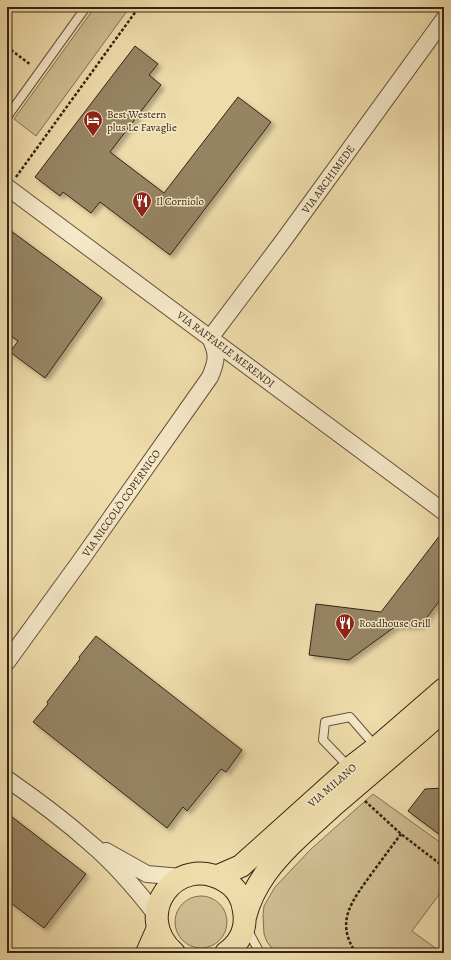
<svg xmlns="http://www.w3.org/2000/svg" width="451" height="960" viewBox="0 0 451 960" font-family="Alegreya,serif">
  <defs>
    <filter id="shadow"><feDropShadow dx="3.5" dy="3.5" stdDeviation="2" flood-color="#0004"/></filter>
  </defs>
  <rect width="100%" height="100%" fill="#efdcab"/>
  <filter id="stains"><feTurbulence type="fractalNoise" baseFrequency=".005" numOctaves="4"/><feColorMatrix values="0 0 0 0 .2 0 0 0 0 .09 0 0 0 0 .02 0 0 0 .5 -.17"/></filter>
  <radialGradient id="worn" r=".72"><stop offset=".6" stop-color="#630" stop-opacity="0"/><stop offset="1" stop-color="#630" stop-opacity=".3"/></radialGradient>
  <path fill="#cfbd91" stroke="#827052" d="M95,7H130L36,136L14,119Z
    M373,794L444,845V888L412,931L442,953H276L267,942L264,934L263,916L264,906L275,887L311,849Z
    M175 922a26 26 0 1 1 52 0a26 26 0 1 1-52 0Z"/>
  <path fill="#968463" stroke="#352414" filter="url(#shadow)" d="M135,46L158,64L149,75L161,85L110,152L164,193L238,97L271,122L170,255L100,202L91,213L63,192L60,196L35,177Z
    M7,228L102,298L45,378L10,352L18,341L7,333Z
    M444,530V595L421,625L396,626L349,660L309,655L316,604L381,612Z
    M96,636L242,750L226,772L221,769L187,811L183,807L167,828L33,722L48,704L47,702L80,659L79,657Z
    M444,788V838L408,811L425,789Z
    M7,813L86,874L44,928L7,900Z"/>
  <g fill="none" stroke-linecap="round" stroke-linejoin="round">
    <g stroke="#64523a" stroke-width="10">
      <path id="service" d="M7,117L86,7
        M349,767L323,740L325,722L350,717L376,747
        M247,929L260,953"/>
    </g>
    <g stroke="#64523a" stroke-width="18">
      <path id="minor" d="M7,187L444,512
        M210,338L283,241L444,19
        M7,662L81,560L210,377C217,361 218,354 210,338
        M7,779C36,799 64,820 90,843C115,864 137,890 157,916
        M106,851L147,874L182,877"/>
    </g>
    <g stroke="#352414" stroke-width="24">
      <path id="primary" d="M218,876L241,866L350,768L376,748L444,689
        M245,917C249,901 256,887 266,873C285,847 311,826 335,804C371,773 408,742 444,710
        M147,953L158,928
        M174,953C131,915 176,852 225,881C236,887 243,899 244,911C247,928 240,943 226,953"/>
    </g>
    <path stroke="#352414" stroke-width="2.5" stroke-dasharray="3 2" stroke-linecap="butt" d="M7,47L31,65
      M16,177L139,7
      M365,801L401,834L444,867
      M356,953C334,921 353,900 372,873C382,860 391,847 401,834"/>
    <use href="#service" stroke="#f5e8c8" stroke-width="8"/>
    <use href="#minor" stroke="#f5e8c8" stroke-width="16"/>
    <use href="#primary" stroke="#efdcab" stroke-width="22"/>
  </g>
  <defs>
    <g id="hotel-pin" transform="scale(1)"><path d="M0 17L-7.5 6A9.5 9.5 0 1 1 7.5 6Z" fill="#8f2418" stroke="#f5e8c8"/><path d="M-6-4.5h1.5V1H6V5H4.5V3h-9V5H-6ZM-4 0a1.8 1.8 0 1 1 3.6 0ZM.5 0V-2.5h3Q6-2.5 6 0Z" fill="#fff"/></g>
    <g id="restaurant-pin" transform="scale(1)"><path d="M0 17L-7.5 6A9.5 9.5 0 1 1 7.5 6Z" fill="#8f2418" stroke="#f5e8c8"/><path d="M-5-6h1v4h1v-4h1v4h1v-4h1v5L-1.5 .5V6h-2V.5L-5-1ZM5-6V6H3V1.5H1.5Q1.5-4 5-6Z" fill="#fff"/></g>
  </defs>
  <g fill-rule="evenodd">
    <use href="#hotel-pin" x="93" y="120"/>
    <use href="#restaurant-pin" x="142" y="201"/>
    <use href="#restaurant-pin" x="345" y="623"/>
  </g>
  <g text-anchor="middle" stroke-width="3" stroke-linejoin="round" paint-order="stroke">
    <g font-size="11" fill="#352414" stroke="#f5e8c8" text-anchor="start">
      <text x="107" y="118">Best Western<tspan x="107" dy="13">plus Le Favaglie</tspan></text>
      <text x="156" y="205">Il Corniolo</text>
      <text x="359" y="627">Roadhouse Grill</text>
    </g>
    <g font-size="11" fill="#352414" stroke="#f5e8c8">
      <text transform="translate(328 179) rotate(-54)" y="4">VIA ARCHIMEDE</text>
      <text transform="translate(226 349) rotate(37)" y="4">VIA RAFFAELE MERENDI</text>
      <text transform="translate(121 503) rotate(-55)" y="4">VIA NICCOLÒ COPERNICO</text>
      <text transform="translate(332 785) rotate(-41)" y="4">VIA MILANO</text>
    </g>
  </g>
  <rect width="451" height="960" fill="none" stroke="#efdcab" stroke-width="24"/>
  <rect x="8" y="8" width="435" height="944" fill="none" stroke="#352414" stroke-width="2"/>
  <rect x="12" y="12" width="427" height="936" fill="none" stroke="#352414"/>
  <rect width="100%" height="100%" filter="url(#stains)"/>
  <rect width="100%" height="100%" fill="url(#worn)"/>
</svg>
